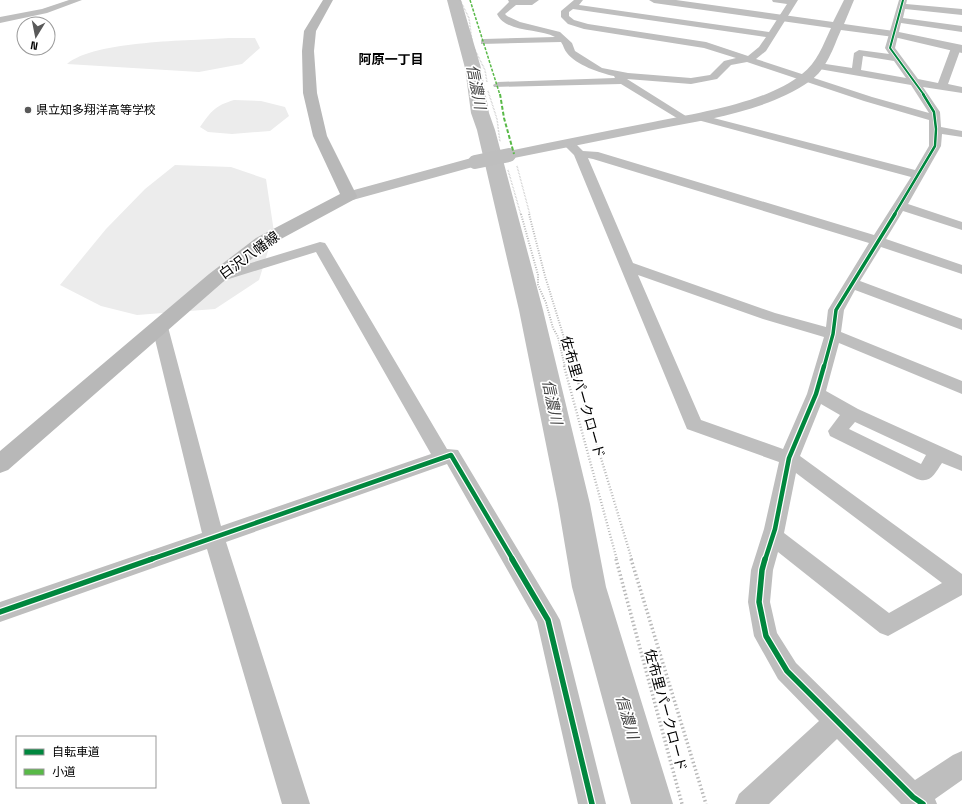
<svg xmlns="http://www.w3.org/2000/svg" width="962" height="804" viewBox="0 0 962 804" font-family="'Space Grotesk','Noto Sans JP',sans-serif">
  <rect width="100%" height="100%" fill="#fff"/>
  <path fill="#ececec" d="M229,38H255L260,48L242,64L199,72L67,64C95,40 191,41 229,38Z
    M234,100L261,101L285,107L289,116L270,131L232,134L208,132L200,127C212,110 215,106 234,100Z
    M175,165L231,167L266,179L274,232L259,280L215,309L137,315L101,306L60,285L106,229L145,189Z"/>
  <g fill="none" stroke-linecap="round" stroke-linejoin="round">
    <path fill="#bfbfbf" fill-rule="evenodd" d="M447,0H461L481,68L489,113L495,130L543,310L590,504L606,587L673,804H631L572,587L558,504L519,310L477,130L471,113L465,68Z"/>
    <path stroke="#b9b9b9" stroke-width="1.5" stroke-dasharray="0.5 1" stroke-linecap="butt" d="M460,0L469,18L472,41
      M474,48L485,70L487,82
      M488,91L497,119L500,142
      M517,166L530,215
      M508,170L521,215"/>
    <path stroke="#b9b9b9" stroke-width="2" stroke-dasharray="1 1.5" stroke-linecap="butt" d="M521,214L538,275V285L546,303L553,328L558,337L565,367
      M529,214L545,276L573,367"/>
    <path stroke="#b9b9b9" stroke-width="2.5" stroke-dasharray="1 2" stroke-linecap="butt" d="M564,366L617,560
      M573,366L632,560"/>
    <path stroke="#b9b9b9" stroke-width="3.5" stroke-dasharray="1.5 2.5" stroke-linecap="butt" d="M616,559L682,804
      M631,559L706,804"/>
    <path fill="#bebebe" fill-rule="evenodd" d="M69,0H82L47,13L0,23V17L42,9Z
      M508,0H539L532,5H516L505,14L507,16L520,22L560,32L572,43L575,51L602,68L628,73L691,78L710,75L724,61L736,58L704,48L584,29L568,24L561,17V11L574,0H583L579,5L769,32L787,4L773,2L772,0H798L766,51L756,59L872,97L929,113L911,85L819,69L814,66L819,63L852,68L854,53L859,50L889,54L885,48L899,0H907L906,4L962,9V15L905,9L903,18L962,26V32L901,23L895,48L918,79L938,83L951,48L956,45L961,48L948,84L962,87V93L923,87L940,112L941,127L962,131V137L942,134L941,146L908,204L962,222V230L903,211L886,239L962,265V274L881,247L860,281L962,319V330L855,290L844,310L841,332L962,381V394L839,343L826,391L858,409L962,456V471L942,463C935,473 931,484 917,479L830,436L828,431L840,415L821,404L800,456L962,574V595L888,636L880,633L778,552L773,570L770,602L777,633L796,663L915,780L953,755L962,751V780L935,799L937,804H901L837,739L769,804H735L739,794L819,721L778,679L754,636L748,602L751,570L764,529L779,462L687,429L574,155L563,144L565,141H573L583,151L598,152L874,235L911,177L694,119L692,117L698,114L915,170L929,146V120L864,101L747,62L731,65L717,79L691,84L627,79L689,118L691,120L689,122L685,123L621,84L494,87L493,85L498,82L615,78L614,76C600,73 576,65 567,53C564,50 564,46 561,42L481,44V40L484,39L555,37C539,28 506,33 497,14L509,2ZM573,9L766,37L759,47L748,56L706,42L588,24L574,20L569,16V12ZM863,56L894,61L906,78L861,70ZM588,158L593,159L869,243L828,310L826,327L775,313L633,263ZM638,275L763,319L824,337L807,394L783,449L701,420ZM855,422L926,455L921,464L849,429ZM796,473L942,583L889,613L784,533Z
      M320,242L325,243L327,246L447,449L458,450L556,613L560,620L606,804H578L537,622L447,464L226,542L310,804H282L207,549L0,622V602L202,533L152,327L154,323L160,322L166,323L168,327L221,526L431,454L316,252L216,283L211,281L208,278L211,275Z"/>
    <path fill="#bebebe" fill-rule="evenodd" d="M649,0H676L833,22L844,0H854L844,24L894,31L962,45V53L894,37L841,30C833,48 827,69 810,81C767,111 709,119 658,129C608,139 559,149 509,159L504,158L502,155L504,152L509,151C557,141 605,131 653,122C698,113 766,103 802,74C817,63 823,45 831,28L654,3Z
      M475,157L480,159L483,162L480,165L349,201L343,199L341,196L343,193Z"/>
    <path fill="#b8b8b8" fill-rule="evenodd" d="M323,0H333L316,31L314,51L317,93L327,136L357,196L355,199L268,246L223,282L8,470L0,473V451L209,274L256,238L340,194L313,136L303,93L302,51L304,31Z"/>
    <path stroke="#bebebe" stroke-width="14" d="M475,162L509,155"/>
    <path stroke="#58b947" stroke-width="1.5" stroke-dasharray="3 1.5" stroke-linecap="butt" d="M470,0L500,95"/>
    <path stroke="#58b947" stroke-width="2" stroke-dasharray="4 2" stroke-linecap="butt" d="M500,94L504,118L514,154"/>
    <g stroke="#fff" stroke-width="3.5">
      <path id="cycleway-far4" d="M903,0L890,48L924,95"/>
    </g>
    <g stroke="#fff" stroke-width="4">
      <path id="cycleway-far3" d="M894,215L935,146L936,129L934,112L923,94"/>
    </g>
    <g stroke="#fff" stroke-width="5.5">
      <path id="cycleway-far2" d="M824,367L833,334L836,310L895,214"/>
    </g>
    <g stroke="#fff" stroke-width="7">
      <path id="cycleway-far1" d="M149,560L451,455L513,560
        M765,560L775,529L789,458L816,394L824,366"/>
    </g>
    <g stroke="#fff" stroke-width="8">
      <path id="cycleway" d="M512,559L548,620L592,804
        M765,559L762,570L759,602L766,636L787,671L913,797L923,804
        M0,612L152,559"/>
    </g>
    <use href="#cycleway-far4" stroke="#00873e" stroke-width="2"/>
    <use href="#cycleway-far3" stroke="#00873e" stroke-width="2.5"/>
    <use href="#cycleway-far2" stroke="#00873e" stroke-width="3.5"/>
    <use href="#cycleway-far1" stroke="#00873e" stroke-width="4.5"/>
    <use href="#cycleway" stroke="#00873e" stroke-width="5.5"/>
  </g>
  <circle fill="#595959" stroke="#fff" stroke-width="1.5" cx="28" cy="110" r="4"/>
  <g text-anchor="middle" stroke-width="3.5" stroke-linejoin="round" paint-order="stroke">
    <g font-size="12" fill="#000" stroke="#fff" text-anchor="start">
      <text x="36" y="114">県立知多翔洋高等学校</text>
    </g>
    <g font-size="13" font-weight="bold" fill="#000" stroke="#fff">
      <text x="391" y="64">阿原一丁目</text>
    </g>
    <g font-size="14" fill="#000" stroke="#fff">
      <text transform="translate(249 255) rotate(-36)" y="5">白沢八幡線</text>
      <text transform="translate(583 397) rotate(74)" y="5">佐布里パークロード</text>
      <text transform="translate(666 710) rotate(75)" y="5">佐布里パークロード</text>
    </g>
    <g font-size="15" font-style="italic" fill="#444" stroke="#fff">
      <text transform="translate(476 87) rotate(79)" y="5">信濃川</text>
      <text transform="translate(552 402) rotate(78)" y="5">信濃川</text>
      <text transform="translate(627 717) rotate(74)" y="5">信濃川</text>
    </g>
  </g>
  <rect x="16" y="736" width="140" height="52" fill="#ffffff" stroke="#999999"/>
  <rect x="24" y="749" width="20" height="6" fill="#00873e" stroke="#999999"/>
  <text x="52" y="756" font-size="12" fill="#000000">自転車道</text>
  <rect x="24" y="769" width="20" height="6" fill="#58b947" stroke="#999999"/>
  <text x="52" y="776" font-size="12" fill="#000000">小道</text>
  <g transform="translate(36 36) rotate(190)"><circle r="19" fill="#ffffff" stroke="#999999"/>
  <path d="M0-3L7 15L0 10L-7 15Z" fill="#595959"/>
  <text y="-6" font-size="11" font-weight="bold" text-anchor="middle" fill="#000000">N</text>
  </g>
</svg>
